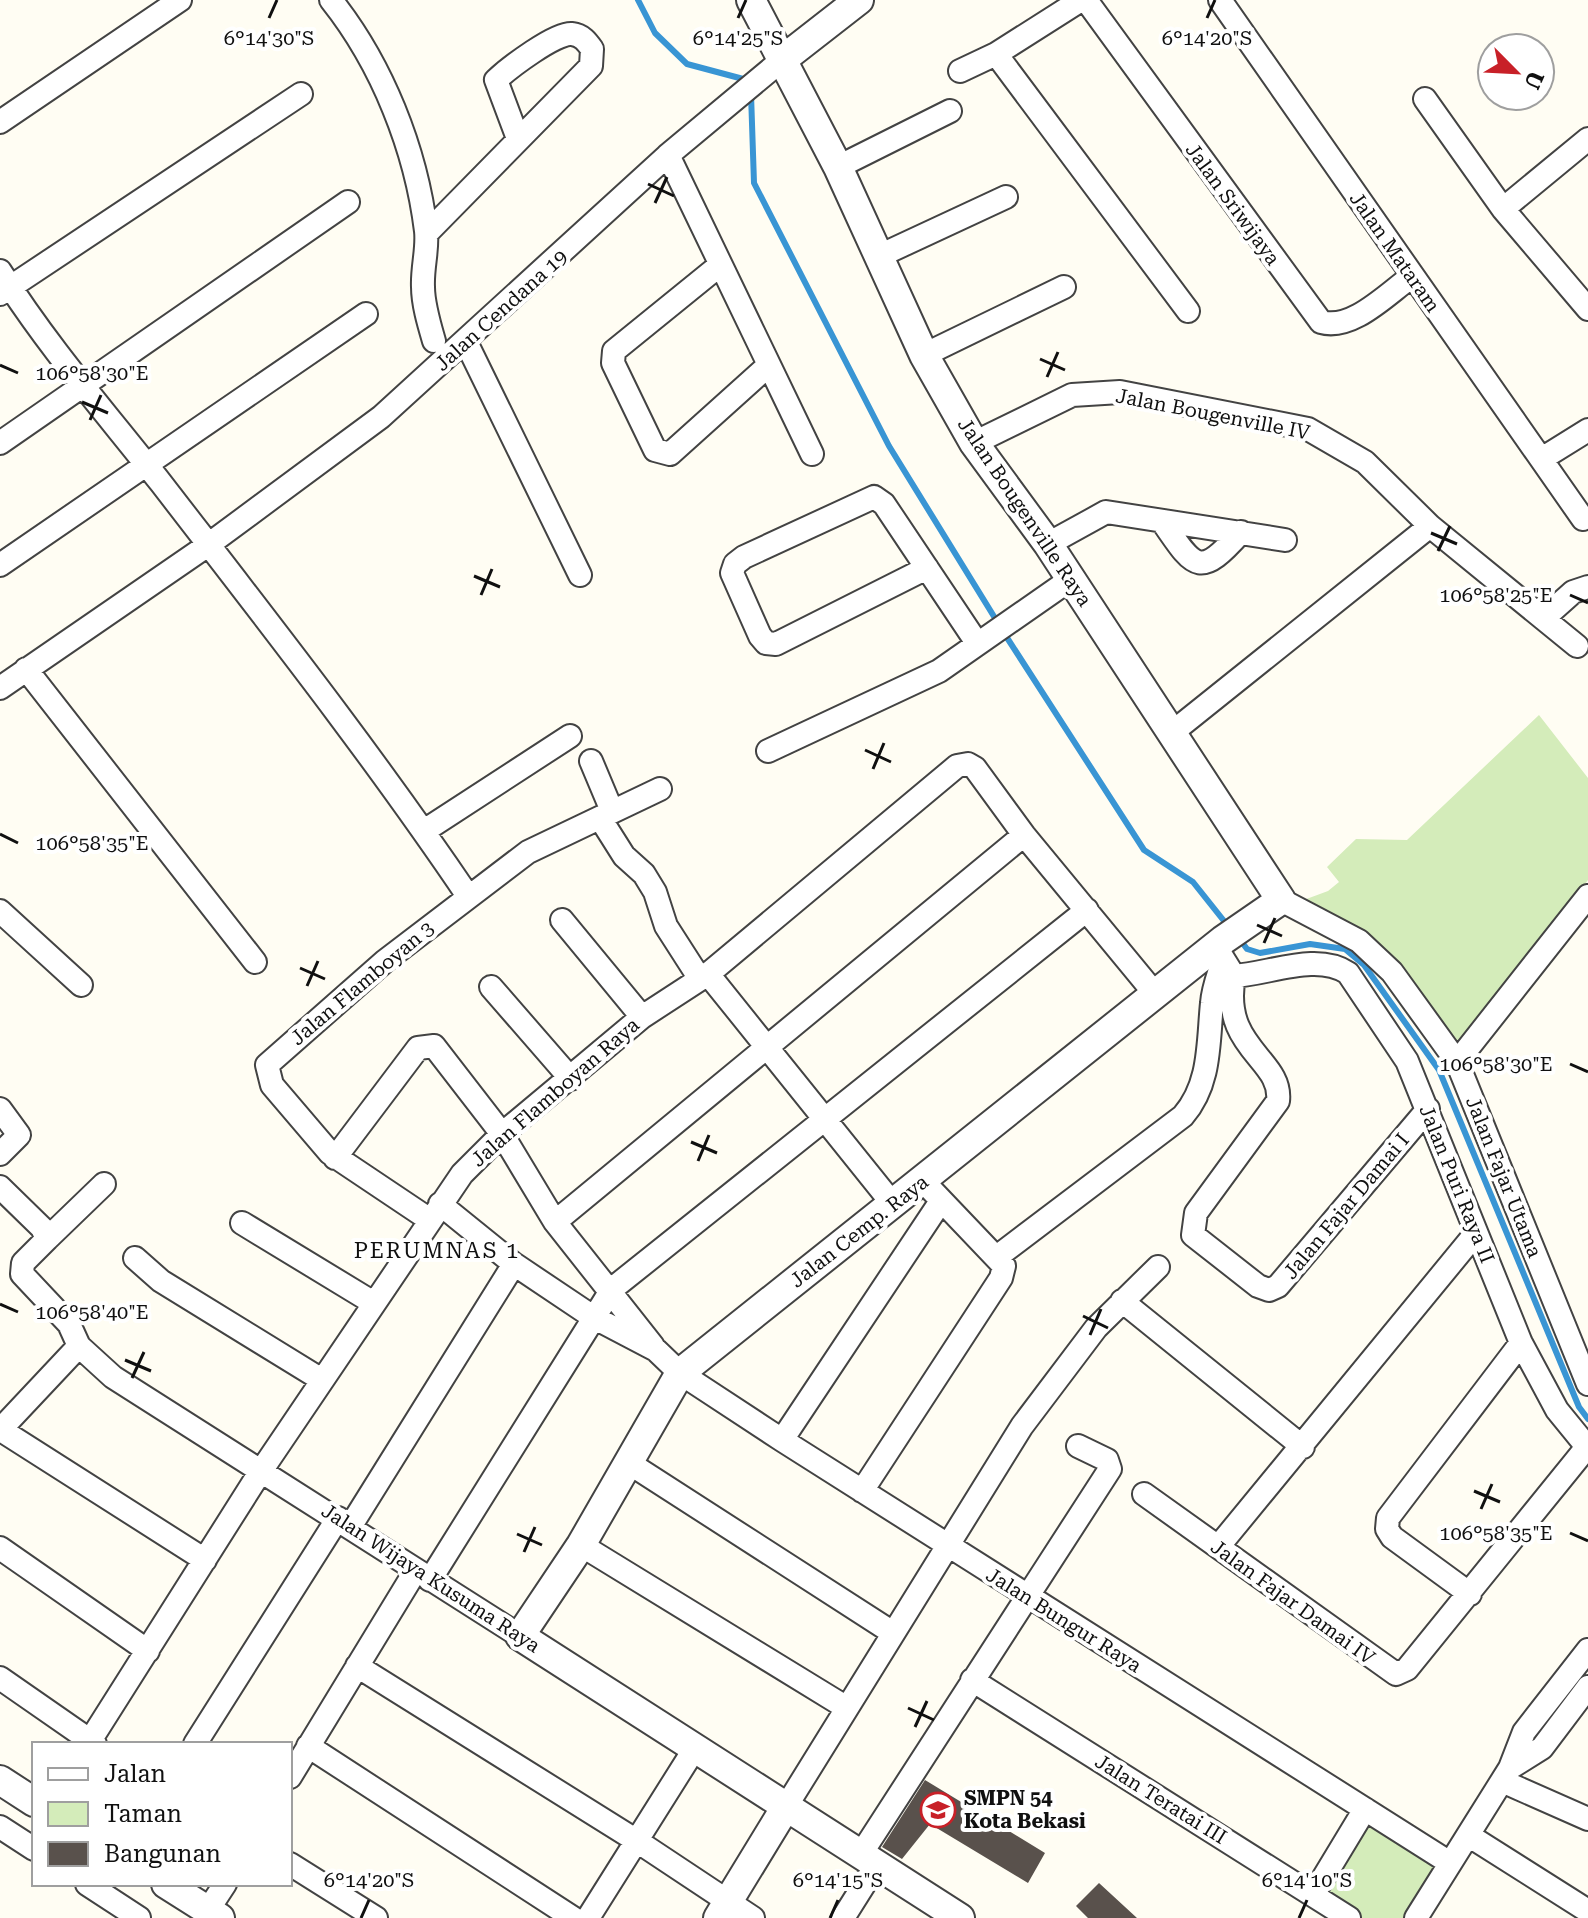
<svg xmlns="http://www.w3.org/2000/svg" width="1588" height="1918" viewBox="0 0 1588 1918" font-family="'Roboto Serif',serif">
  <rect width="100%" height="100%" fill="#fffdf3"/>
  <path fill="#d4ecba" d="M1539,715L1588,778V880L1461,1046L1374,941L1301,901L1328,891L1339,882L1327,867L1356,839L1407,840Z
    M1366,1815L1445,1864L1411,1918H1356L1320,1895Z"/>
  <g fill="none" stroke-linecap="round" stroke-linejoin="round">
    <path stroke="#3995d4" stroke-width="6" d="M638,0L655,33L687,64L747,80
      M751,94L754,183L889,446L998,623
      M1004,633L1144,850L1193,882L1228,926
      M1238,937L1247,949L1260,953L1310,944L1345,949L1364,965L1439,1070L1579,1407L1588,1419"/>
  </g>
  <path fill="#59514c" d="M925,1780L1045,1853L1028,1883L930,1824L902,1859L882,1847Z
    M1099,1883L1137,1918H1088L1076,1906Z"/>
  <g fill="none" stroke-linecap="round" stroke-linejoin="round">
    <g stroke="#434343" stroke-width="26">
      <path id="minor" d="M331,0C382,64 416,149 426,231C428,249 422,268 423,287C423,304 429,324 434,341
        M1086,0L1321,322C1352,331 1387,294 1411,277
        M1220,0L1583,519
        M996,54L1188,311
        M960,71L996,54L1081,0
        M1425,99L1503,209L1588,309
        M0,122L180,0
        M668,155L812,454
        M838,167L950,111
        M1503,209L1588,139
        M427,233L591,66L592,49C587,42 582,35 572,34C556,32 509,68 496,80L517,136
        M877,257L1006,197
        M720,265L614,351L613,363L655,450L670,454L769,365
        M0,271C48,347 106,413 161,483C265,618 372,754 468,896
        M0,294L301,94
        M466,342L580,575
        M924,355L1064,287
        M0,443L348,202
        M974,443L1072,395L1120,392L1308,429L1365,462L1430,526L1577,646
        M1543,458L1588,430
        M1162,521C1195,569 1199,579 1241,532
        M1048,544L1106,512L1285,540
        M0,565L366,314
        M927,568L776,644L766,643L760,636L732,573L735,564L744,557L874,497L884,504L977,643
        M1545,617L1573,592L1588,587
        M26,669L255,962
        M0,688L208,545L381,417L668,155L782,60
        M1174,731L1430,526
        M768,751L939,671L1071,579
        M591,761L612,811
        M600,818L624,856L644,874L655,892L666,926L700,979
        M424,831L570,736
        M1281,900L1359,941L1392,972L1457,1062L1588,1384
        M0,911L81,985
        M562,920L642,1017
        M1216,947L1234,976C1269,974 1317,952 1348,973L1407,1061L1521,1343L1557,1410L1588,1448
        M708,974L892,1203
        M1234,976C1220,1049 1283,1059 1278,1101L1196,1213L1193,1235L1258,1286L1269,1290L1278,1286L1428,1109
        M491,987L571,1079
        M1457,1062L1588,896
        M0,1109L19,1135L0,1154
        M335,1158L418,1048L434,1046L502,1134L555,1222L653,1346
        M0,1187L42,1228L47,1239L23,1263L22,1274L69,1324L79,1346L113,1377L520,1636
        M440,1204L514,1264L593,1317L656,1350L680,1373L782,1440L1450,1863
        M430,1220L330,1153L272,1085L267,1065L385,961L528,852L660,789
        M555,1222L1024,835
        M242,1223L372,1302
        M47,1239L104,1184
        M998,1256L1183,1116C1211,1084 1208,1042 1212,1003C1213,988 1219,974 1223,960
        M135,1258L161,1281L322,1380
        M1122,1301L1303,1447
        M0,1430L79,1346
        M1,1430L205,1560
        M782,1440L941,1201
        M629,1463L893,1633
        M862,1491L1001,1278L1004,1266L923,1181
        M1144,1494L1396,1674L1407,1669L1587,1447
        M350,1527L514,1264
        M581,1545L847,1708
        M1218,1547L1476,1233
        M0,1548L148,1651
        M430,1580L612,1289L1087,910
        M1470,1594L1392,1537L1387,1529L1388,1518L1521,1343
        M357,1666L637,1841L753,1918
        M0,1678L95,1744
        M972,1680L1349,1918
        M88,1744L257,1477L462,1174L502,1134L642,1017L708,974L957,766L968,764L975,768L1024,835L1156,995
        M195,1744L338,1518
        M308,1746L573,1918
        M1510,1768L1542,1748L1588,1687
        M290,1777L416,1570
        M1502,1781L1588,1819
        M787,1805L1022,1426L1096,1328L1158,1267
        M0,1827L34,1849
        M1468,1835L1588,1911
        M861,1854L1110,1469L1107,1460L1078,1446
        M290,1864L376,1918
        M87,1884L139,1918
        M1313,1895L1365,1809
        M208,1910L225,1884
        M588,1918L695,1748
        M843,1918L877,1864
        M1416,1918L1510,1768L1524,1732L1588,1650"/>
    </g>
    <g stroke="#434343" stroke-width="32">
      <path id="tertiary" d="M751,0L838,167L924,355L974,443L1048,544L1281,900L1223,940L680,1373L581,1545L520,1636L960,1918
        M782,60L859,0
        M0,1780L34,1802
        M166,1884L220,1918
        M718,1918L787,1805"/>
    </g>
    <use href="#minor" stroke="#fff" stroke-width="22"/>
    <use href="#tertiary" stroke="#fff" stroke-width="28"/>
  </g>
  <path fill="none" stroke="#101010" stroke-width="3" d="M269,18L277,0M738,18L746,0M1207,18L1215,0M648,184L674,196M655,203L667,177M1040,359L1065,370M0,365L18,373M1047,377L1058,352M82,402L108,413M90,420L101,395M1431,533L1457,544M1438,551L1450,526M474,576L500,587M481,595L492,569M1570,595L1588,603M865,750L891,762M873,769L884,743M0,834L18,843M1257,925L1282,936M1264,943L1275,918M300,968L325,979M307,986L318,961M1570,1064L1588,1072M691,1142L717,1153M698,1161L709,1135M0,1304L18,1312M1083,1316L1108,1328M1090,1335L1101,1309M125,1360L151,1371M132,1378L144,1352M1474,1491L1500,1502M1481,1509L1492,1484M1570,1533L1588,1541M517,1534L542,1545M524,1552L535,1527M908,1708L934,1720M915,1727L927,1701M361,1918L369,1900M830,1918L838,1900M1299,1918L1307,1900"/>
  <defs>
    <g id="school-ring" transform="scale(1.8)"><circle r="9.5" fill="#fff" stroke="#c82028" stroke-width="1.5"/><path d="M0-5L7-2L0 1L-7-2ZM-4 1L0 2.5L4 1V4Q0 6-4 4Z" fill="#c82028"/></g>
  </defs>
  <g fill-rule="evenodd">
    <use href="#school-ring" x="938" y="1810"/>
  </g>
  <g text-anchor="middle" stroke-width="8" stroke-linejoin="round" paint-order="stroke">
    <g font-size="20" fill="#101010" stroke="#fff">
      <text transform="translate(1233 204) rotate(54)" y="7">Jalan Sriwijaya</text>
      <text transform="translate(1395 252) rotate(55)" y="7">Jalan Mataram</text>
      <text transform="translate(501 310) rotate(-42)" y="7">Jalan Cendana 19</text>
      <text transform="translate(1213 414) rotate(11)" y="7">Jalan Bougenville IV</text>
      <text transform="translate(1025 512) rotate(56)" y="7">Jalan Bougenville Raya</text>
      <text transform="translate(362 983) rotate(-40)" y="7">Jalan Flamboyan 3</text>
      <text transform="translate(555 1092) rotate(-41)" y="7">Jalan Flamboyan Raya</text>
      <text transform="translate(1504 1177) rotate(68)" y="7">Jalan Fajar Utama</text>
      <text transform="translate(1457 1184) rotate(68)" y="7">Jalan Puri Raya II</text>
      <text transform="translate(1346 1206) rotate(-50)" y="7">Jalan Fajar Damai I</text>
      <text transform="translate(859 1231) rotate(-38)" y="7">Jalan Cemp. Raya</text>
      <text transform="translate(431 1578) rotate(33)" y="7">Jalan Wijaya Kusuma Raya</text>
      <text transform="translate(1293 1602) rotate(36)" y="7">Jalan Fajar Damai IV</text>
      <text transform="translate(1064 1620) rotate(32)" y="7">Jalan Bungur Raya</text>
      <text transform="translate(1161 1799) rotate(32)" y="7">Jalan Teratai III</text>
    </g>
    <g font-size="20" font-weight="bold" fill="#101010" stroke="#fff" text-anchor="start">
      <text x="964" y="1805">SMPN 54<tspan x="964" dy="23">Kota Bekasi</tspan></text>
    </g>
    <g font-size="22" letter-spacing="2" fill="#101010" stroke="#fff">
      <text x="437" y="1258">PERUMNAS 1</text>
    </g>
  </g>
  <g font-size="20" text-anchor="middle" fill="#101010" stroke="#fff" stroke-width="8" stroke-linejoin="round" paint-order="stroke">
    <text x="269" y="45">6°14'30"S</text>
    <text x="738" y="45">6°14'25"S</text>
    <text x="1207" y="45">6°14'20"S</text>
    <text x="92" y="380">106°58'30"E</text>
    <text x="1496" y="602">106°58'25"E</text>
    <text x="92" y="850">106°58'35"E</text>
    <text x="1496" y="1071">106°58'30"E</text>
    <text x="92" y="1319">106°58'40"E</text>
    <text x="1496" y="1540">106°58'35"E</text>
    <text x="369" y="1887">6°14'20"S</text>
    <text x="838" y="1887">6°14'15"S</text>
    <text x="1307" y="1887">6°14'10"S</text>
  </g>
  <rect x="32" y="1742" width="260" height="144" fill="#ffffff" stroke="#9f9f9f" stroke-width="2"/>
  <rect x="48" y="1768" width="40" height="12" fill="#ffffff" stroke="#9f9f9f" stroke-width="2"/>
  <text x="104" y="1782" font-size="24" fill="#101010">Jalan</text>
  <rect x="48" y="1802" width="40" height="24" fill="#d4ecba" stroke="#9f9f9f" stroke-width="2"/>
  <text x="104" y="1822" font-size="24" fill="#101010">Taman</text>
  <rect x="48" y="1842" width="40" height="24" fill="#59514c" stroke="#9f9f9f" stroke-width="2"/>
  <text x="104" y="1862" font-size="24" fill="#101010">Bangunan</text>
  <g transform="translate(1516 72) rotate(114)"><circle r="38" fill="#ffffff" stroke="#9f9f9f" stroke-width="2"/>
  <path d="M0-6L14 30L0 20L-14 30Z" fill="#c82028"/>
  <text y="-12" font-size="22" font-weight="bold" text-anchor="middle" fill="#101010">U</text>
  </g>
</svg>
